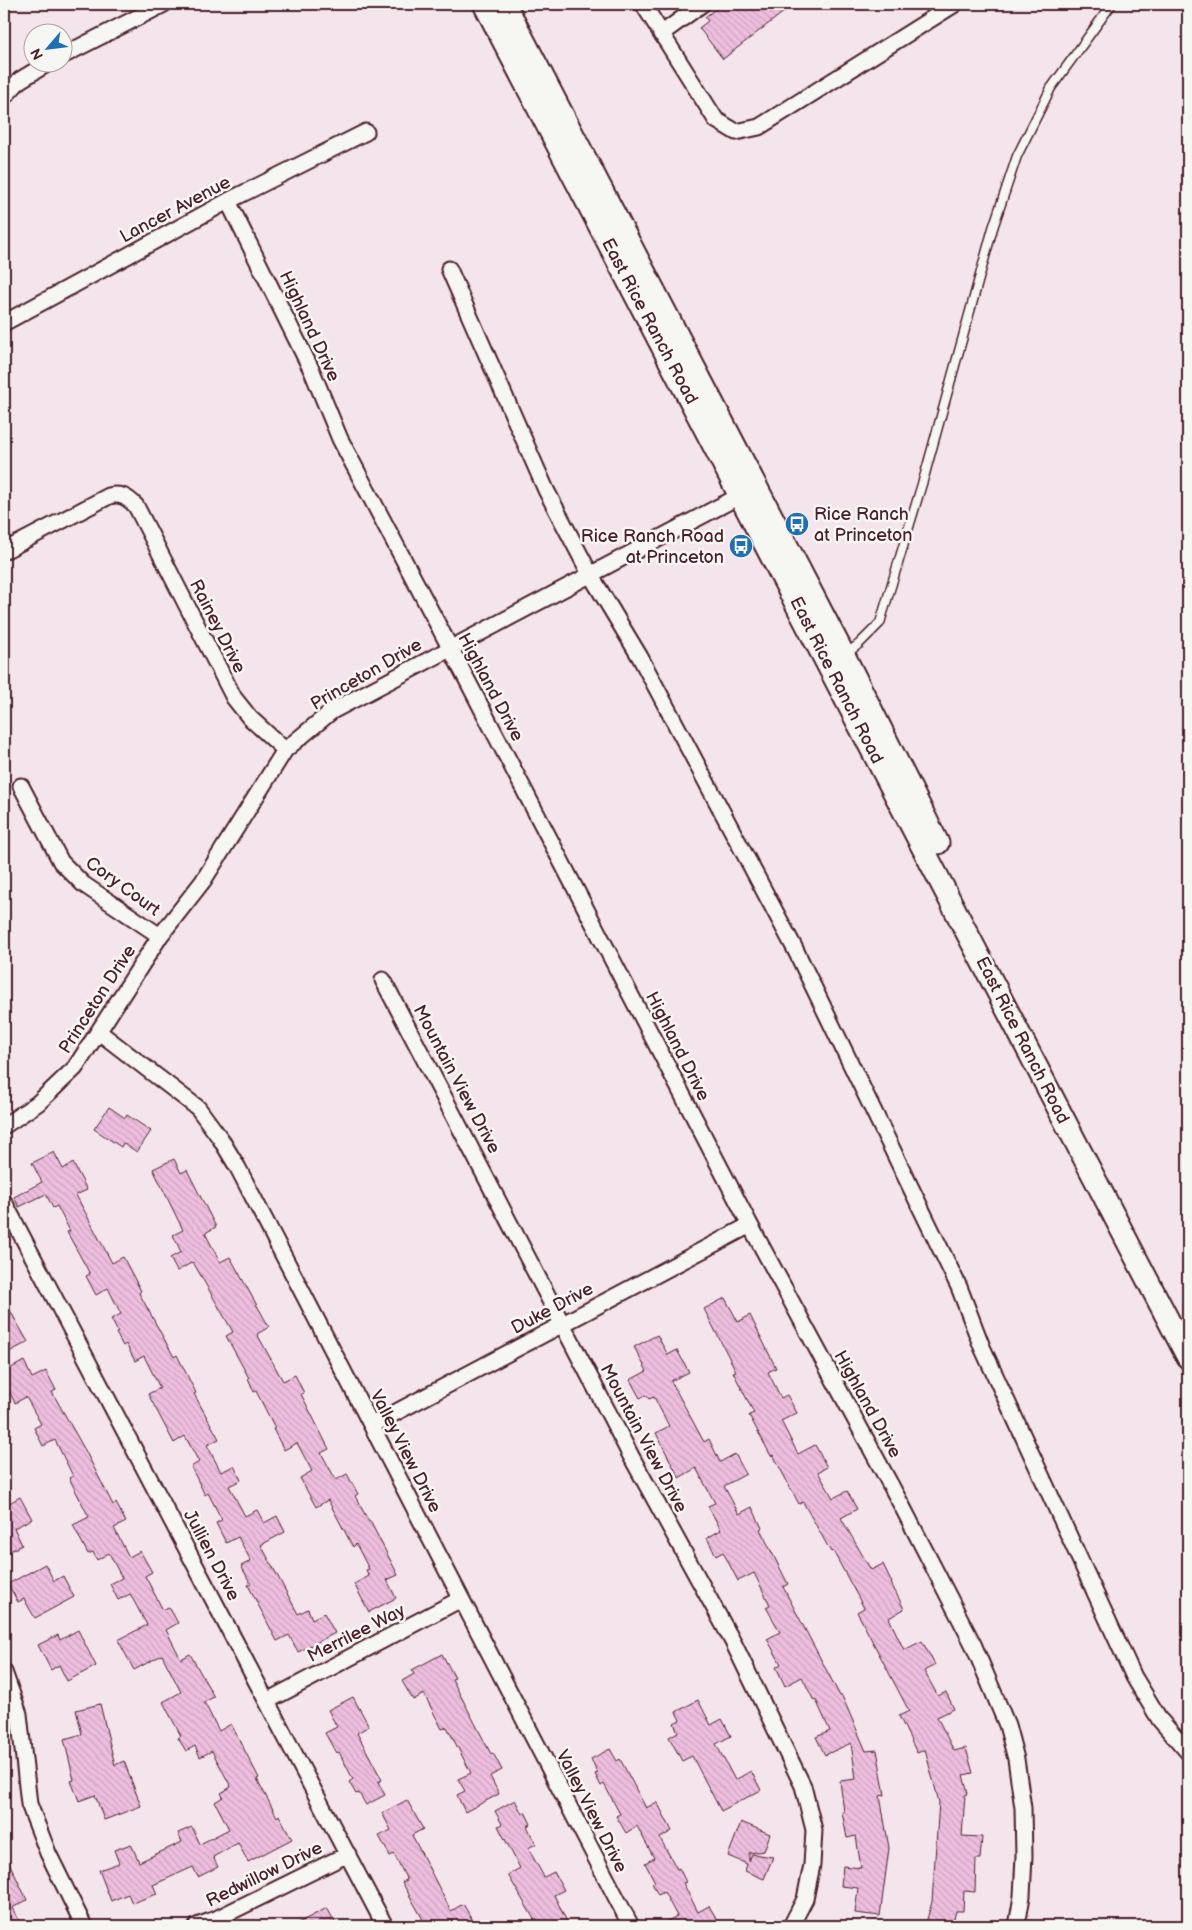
<svg xmlns="http://www.w3.org/2000/svg" width="1192" height="1930" viewBox="0 0 1192 1930" font-family="'Balsamiq Sans',sans-serif">
  <defs>
    <pattern id="building-back-hatch" width="6" height="6" patternUnits="userSpaceOnUse" patternTransform="scale(1.25)"><rect width="6" height="6" fill="#eebedf"/><path d="M-1 5l2 2M0 0l6 6M5-1l2 2" fill="none" stroke="#cea3c0"/></pattern>
  </defs>
  <rect width="100%" height="100%" fill="#f4e5ec"/>
  <filter id="ink" filterUnits="userSpaceOnUse"><feTurbulence type="fractalNoise" baseFrequency=".02" numOctaves="2"/><feDisplacementMap in="SourceGraphic" scale="10" xChannelSelector="R" yChannelSelector="G"/><feConvolveMatrix kernelMatrix="1 2 1 2 8 2 1 2 1" color-interpolation-filters="sRGB"/></filter>
  <g filter="url(#ink)">
    <path fill="url(#building-back-hatch)" stroke="#4a1f2b" d="M722,4H794L723,59L699,28L708,21L705,17Z
      M109,1107L125,1118L127,1115L151,1131L137,1152L123,1143L121,1147L94,1129Z
      M54,1152L63,1169L73,1163L87,1190L76,1195L112,1263L123,1257L141,1291L139,1293L174,1357L177,1355L196,1393L194,1394L219,1439L207,1445L221,1472L234,1466L241,1480L229,1486L245,1516L257,1510L264,1523L277,1516L285,1532L261,1545L298,1614L308,1609L312,1619L324,1613L335,1633L298,1652L289,1635L277,1641L248,1585L251,1584L241,1566L251,1561L238,1537L226,1543L216,1523L222,1520L208,1493L205,1495L191,1467L199,1462L185,1436L174,1443L148,1394L160,1388L144,1356L135,1361L126,1344L123,1346L116,1333L118,1332L111,1319L121,1314L108,1288L96,1295L86,1276L90,1274L67,1232L70,1231L57,1206L53,1208L46,1194L19,1207L14,1197L42,1182L32,1163Z
      M174,1159L181,1173L187,1170L216,1227L205,1233L220,1262L230,1257L269,1327L257,1334L283,1381L295,1375L304,1393L301,1394L329,1449L321,1453L336,1480L347,1474L358,1494L355,1496L369,1522L370,1521L398,1575L387,1580L396,1598L369,1612L354,1584L369,1576L366,1570L369,1569L356,1544L353,1547L328,1500L316,1507L300,1478L312,1471L297,1443L284,1450L273,1429L275,1428L256,1391L254,1392L248,1378H249L226,1336L233,1332L193,1262L177,1271L170,1258L181,1252L173,1235L183,1230L153,1169Z
      M725,1298L738,1322L750,1315L776,1368L768,1372L781,1398L787,1395L797,1413L781,1421L798,1454L815,1445L827,1467L818,1472L833,1498L847,1491L857,1509L841,1518L871,1570L883,1564L892,1583H891L904,1609L889,1618L904,1650L922,1641L935,1665L924,1671L938,1696L946,1692L954,1709L937,1717L954,1751L966,1748L973,1773L963,1775L968,1794L965,1795L962,1836L982,1837L980,1859H976L975,1892L964,1891L963,1911H956L952,1926H925L932,1902L939,1802L925,1750L917,1753L899,1716L909,1711L857,1612L864,1608L833,1551L831,1552L803,1502L799,1504L773,1455L771,1456L749,1415L754,1413L733,1372L736,1371L704,1309Z
      M4,1300L28,1342L9,1352L4,1344Z
      M657,1335L668,1355L677,1350L689,1372L671,1381L704,1442L709,1439L720,1462L735,1454L746,1474L724,1486L739,1514L752,1507L762,1528L760,1529L788,1584L783,1587L840,1696H842L866,1751L877,1750L885,1795L880,1796L889,1848L880,1916L855,1913L858,1888L841,1886L843,1866L861,1868L856,1836L847,1838L842,1812H844L840,1781L856,1779L851,1743L825,1755L816,1737L830,1731L816,1700L814,1701L802,1677L785,1686L776,1667L781,1664L767,1639L780,1632L766,1607L770,1605L754,1573L738,1581L723,1552L716,1556L707,1538L721,1530L708,1506L715,1503L696,1468L679,1478L656,1433L669,1426L654,1397L649,1399L646,1395L640,1398L630,1380L647,1371L634,1347Z
      M24,1361L32,1378L46,1371L56,1390L52,1392L86,1452L113,1505L116,1503L126,1522L114,1528L129,1557L140,1551L152,1572L145,1576L163,1610L169,1607L178,1623L166,1630L181,1659L190,1654L214,1697L204,1702L219,1731L231,1724L259,1778L257,1779L277,1817L279,1815L292,1839L248,1862L238,1843L213,1857L218,1867L198,1877L193,1867L153,1885L157,1894L132,1903L128,1894L111,1901L99,1870L119,1863L114,1850L131,1844L139,1862L182,1842L178,1833L192,1827L200,1844L229,1829L215,1802L223,1797L221,1793L231,1787L212,1751L200,1757L195,1746L186,1751L178,1738L181,1736L163,1702L181,1692L162,1655L134,1670L118,1640L147,1625L130,1594L118,1600L110,1584L122,1578L109,1553L97,1560L93,1552L88,1554L73,1525L89,1517L69,1478L73,1476L55,1440L43,1446L34,1428L41,1424L26,1397L15,1403L4,1381V1372Z
      M20,1497L32,1519L14,1528L22,1545L4,1554V1506Z
      M45,1564L54,1581L63,1576L74,1597L35,1618L24,1599L18,1602L8,1584Z
      M78,1630L96,1666L67,1681L59,1665L51,1670L38,1645L58,1635L60,1640Z
      M442,1654L455,1678L452,1679L491,1754L493,1753L502,1770L490,1776L499,1794L465,1812L457,1795L465,1791L458,1779L471,1773L447,1727L442,1729L424,1694L413,1700L402,1681L414,1674L412,1670Z
      M353,1697L369,1726L357,1733L382,1780L378,1782L385,1795L366,1805L359,1793L356,1794L349,1782L353,1779L339,1752L336,1753L325,1733L337,1727L328,1710Z
      M698,1700L711,1725L722,1719L731,1736L716,1744L735,1780L751,1771L761,1790L721,1811L692,1756L682,1761L669,1737L678,1732L674,1723L680,1720L676,1712Z
      M100,1704L115,1765L124,1761L141,1806L104,1820L95,1795L79,1801L71,1781L74,1780L64,1739L82,1734L76,1710Z
      M610,1749L617,1761L620,1759L646,1808L657,1802L672,1831L660,1838L677,1869L679,1868L686,1882L683,1883L698,1912L709,1906L721,1926H658L677,1916L664,1892L658,1895L652,1883L655,1882L645,1863L654,1858L637,1826L626,1833L616,1816L620,1814L604,1784L601,1786L595,1774L598,1773L591,1759Z
      M407,1800L423,1829L412,1835L451,1911L463,1904L476,1926H423L426,1925L402,1882L407,1880L394,1854L390,1856L379,1836L391,1830L382,1813Z
      M515,1800L522,1814L525,1812L531,1824L527,1826L536,1844L528,1848L544,1877L554,1872L564,1890L554,1895L569,1926H538L508,1875L520,1868L498,1826L502,1824L495,1811Z
      M741,1822L770,1834L764,1851L749,1853V1861L752,1854L773,1857L764,1879L745,1871L747,1864L728,1856Z
      M4,1852L27,1900L12,1908L22,1926H4Z
      M327,1908L337,1926H292Z"/>
    <g fill="none" stroke-linecap="round" stroke-linejoin="round">
      <g stroke="#4a1f2b" stroke-width="11">
        <path id="lane" d="M846,654L859,644L880,623L925,474L993,228L1017,156L1051,88L1112,4"/>
      </g>
      <g stroke="#4a1f2b" stroke-width="19">
        <path id="street" d="M643,4L716,120L736,132L759,127L955,4
          M661,34L702,4
          M62,56L164,4
          M4,97L20,80L50,62
          M228,201L312,371L340,439L466,678L750,1225L902,1506L973,1644L1007,1725L1016,1759L1023,1808L1024,1856L1022,1896L1017,1926
          M449,269L546,490L590,574L640,657L795,949L959,1287L982,1347L1134,1677L1160,1720L1188,1752
          M4,323L228,201L366,132
          M4,551L109,496C121,493 127,497 136,506L234,698L250,718L285,750
          M21,786L61,862L83,884L160,936
          M383,980L632,1458L733,1642L803,1786L814,1830L812,1865L805,1899L791,1926
          M99,1032L198,1108L220,1138L238,1168L631,1926
          M4,1126L38,1103L75,1068L160,936L203,881L285,750L332,711L747,492
          M4,1202L385,1926
          M372,1425L750,1225
          M4,1672L19,1714L29,1804L48,1853L84,1926
          M267,1701L461,1599
          M197,1926L216,1919L348,1854"/>
      </g>
      <g stroke="#4a1f2b" stroke-width="25">
        <path id="secondary" d="M484,4L1188,1358
          M505,4L844,655L938,843"/>
      </g>
      <use href="#lane" stroke="#f6f6f2" stroke-width="8"/>
      <use href="#street" stroke="#f6f6f2" stroke-width="15"/>
      <use href="#secondary" stroke="#f6f6f2" stroke-width="21"/>
    </g>
  </g>
  <defs>
    <g id="bus-disc" transform="scale(1.25)"><circle r="9.5" fill="#1f6fb2" stroke="#f6f6f2"/><path d="M-5-6H5V4H4V6H2V4H-2V6H-4V4H-5ZM-3.5-4V0h7V-4ZM-3.5 1.2v1.5H-2V1.2ZM2 1.2v1.5H3.5V1.2Z" fill="#fff"/></g>
  </defs>
  <g fill-rule="evenodd">
    <use href="#bus-disc" x="797" y="524"/>
    <use href="#bus-disc" x="741" y="546"/>
  </g>
  <g text-anchor="middle" stroke-width="5" stroke-linejoin="round" paint-order="stroke">
    <g font-size="18" fill="#4a1f2b" stroke="#f6f6f2">
      <text transform="translate(175 209) rotate(-28)" y="6">Lancer Avenue</text>
      <text transform="translate(650 321) rotate(62)" y="6">East Rice Ranch Road</text>
      <text transform="translate(310 326) rotate(65)" y="6">Highland Drive</text>
      <text transform="translate(218 626) rotate(63)" y="6">Rainey Drive</text>
      <text transform="translate(366 674) rotate(-30)" y="6">Princeton Drive</text>
      <text transform="translate(837 680) rotate(63)" y="6">East Rice Ranch Road</text>
      <text transform="translate(491 687) rotate(62)" y="6">Highland Drive</text>
      <text transform="translate(123 886) rotate(36)" y="6">Cory Court</text>
      <text transform="translate(97 999) rotate(-57)" y="6">Princeton Drive</text>
      <text transform="translate(1023 1040) rotate(63)" y="6">East Rice Ranch Road</text>
      <text transform="translate(678 1046) rotate(63)" y="6">Highland Drive</text>
      <text transform="translate(457 1079) rotate(62)" y="6">Mountain View Drive</text>
      <text transform="translate(552 1308) rotate(-28)" y="6">Duke Drive</text>
      <text transform="translate(868 1404) rotate(61)" y="6">Highland Drive</text>
      <text transform="translate(644 1438) rotate(62)" y="6">Mountain View Drive</text>
      <text transform="translate(406 1451) rotate(63)" y="6">Valley View Drive</text>
      <text transform="translate(212 1555) rotate(62)" y="6">Jullien Drive</text>
      <text transform="translate(356 1633) rotate(-27)" y="6">Merrilee Way</text>
      <text transform="translate(592 1811) rotate(63)" y="6">Valley View Drive</text>
      <text transform="translate(264 1874) rotate(-26)" y="6">Redwillow Drive</text>
    </g>
    <g font-size="18" fill="#4a1f2b" stroke="#f6f6f2" text-anchor="start">
      <text x="814" y="520">Rice Ranch<tspan x="814" dy="21">at Princeton</tspan></text>
      <text x="724" y="542" text-anchor="end">Rice Ranch Road<tspan x="724" dy="21">at Princeton</tspan></text>
    </g>
  </g>
  <rect width="1192" height="1930" fill="none" stroke="#f6f6f2" stroke-width="20"/>
  <rect x="10" y="10" width="1172" height="1910" fill="none" stroke="#4a1f2b" stroke-width="2" filter="url(#ink)"/>
  <g transform="translate(48 48) rotate(242)"><circle r="24" fill="#f6f6f2" stroke="#b1a0a2"/>
  <path d="M0-4L9 19L0 12L-9 19Z" fill="#1f6fb2"/>
  <text y="-8" font-size="14" font-weight="bold" text-anchor="middle" fill="#4a1f2b">N</text>
  </g>
</svg>
